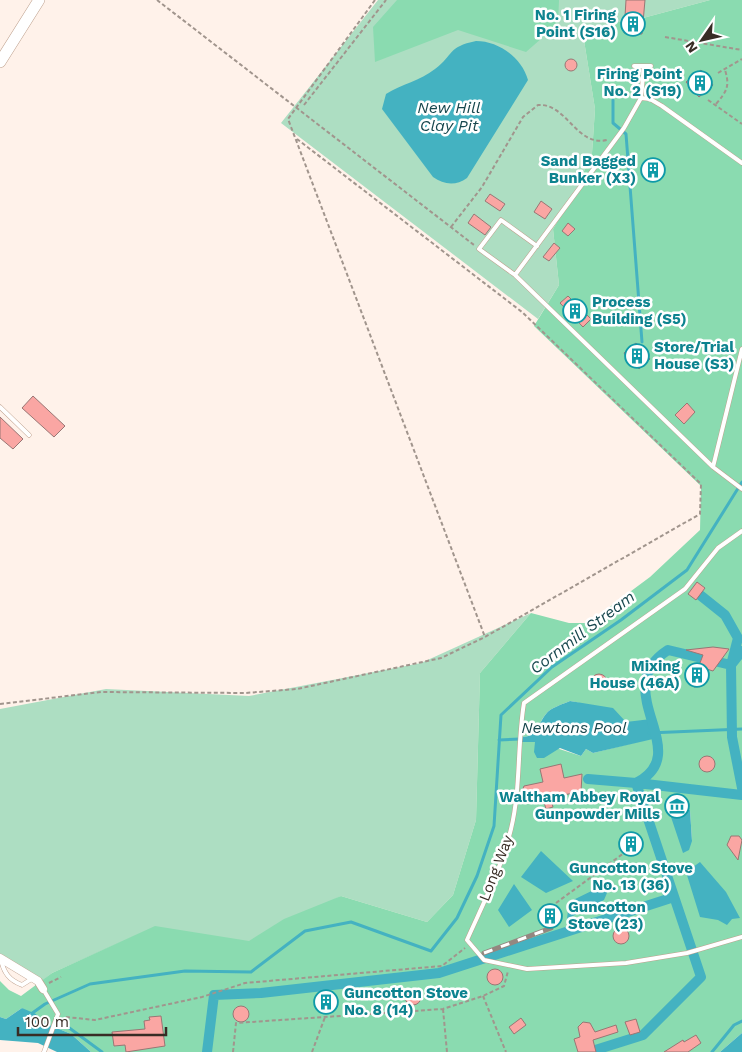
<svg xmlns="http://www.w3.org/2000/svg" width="742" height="1052" viewBox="0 0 742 1052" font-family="'Work Sans',sans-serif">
  <rect width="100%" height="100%" fill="#fff2ea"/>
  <path fill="#addec2" d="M378,0H710L643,18L582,28L595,109L592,153L576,190L553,229L559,285L538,319L281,123Z
    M531,613L480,673L476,820L453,895L427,922L341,896L251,944L155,927L52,973L42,981L0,954V709L106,689L249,696L421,663Z"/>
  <path fill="#8adbb0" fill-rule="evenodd" d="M397,0H559L558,24L526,52L458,30L375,62L373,27Z
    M710,0H742V1033L720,1052H91L71,1034L40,1021L22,1008L6,1019L0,1017V981L9,990L21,996L52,973L155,926L249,941L284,919L341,896L427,922L453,895L476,820L480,673L531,613L569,623H588L650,577L700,530L701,486L534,326L559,285L553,229L576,190L592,153L595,109L582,28L643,18ZM570,701C600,706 627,723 653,738L593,753L586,749L581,756L522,737C539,736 537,724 546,714C550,708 563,704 570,701ZM668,809L690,810L692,841Z"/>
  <path fill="#44b2c1" d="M476,41C499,41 522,58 528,80L467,178C456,186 444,185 433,177L382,109L386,94C402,84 420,81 435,69C454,55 447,47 476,41Z
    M570,701L613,708L626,722L651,719L653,739L593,753L586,749L581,756L560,748L544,758H537L534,752L535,742H522V737C539,736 537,725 546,714C550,708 563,704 570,701Z
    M668,808L690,810L692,841L689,850L683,853Z
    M541,851L573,881L546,893L521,877Z
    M700,862L726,892L740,918L732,919L727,925L718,920L700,917L686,872Z
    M612,881L604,900L567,919L569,902Z
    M514,884L532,910L509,927L498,910Z
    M22,1008L36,1014L40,1021L71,1034L91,1052H57L38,1043L0,1040V1017L6,1019Z
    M742,1033V1052H720Z"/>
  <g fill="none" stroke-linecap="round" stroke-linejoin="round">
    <path stroke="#44b2c1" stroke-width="3" d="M613,100V123L626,134L642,342
      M649,733L742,729
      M499,740L520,739
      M31,1014L45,1004L90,984L185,971L251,972L305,931L351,922L431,951L457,918L477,876L494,826L501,715L552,667L621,620L687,570L742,482
      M68,1027L102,1052
      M712,1052L734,1025L742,1021"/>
    <path stroke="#44b2c1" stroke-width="10" d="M700,595L725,615L738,638L731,665L742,651
      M588,779L636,783L701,977L643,1035L589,1052
      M636,783C697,752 606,690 668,650L731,665L732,737L742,788
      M637,783L742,795
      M207,1052L214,995L261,993L439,973L674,897"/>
  </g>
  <path fill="#faa6a3" stroke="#997674" d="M626,0H645L642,34L624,33Z
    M565 65a6 6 0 1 1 12 0a6 6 0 1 1-12 0Z
    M701,70L713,85L699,97L686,82Z
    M647,159L662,162L659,180L645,178Z
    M490,194L505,204L500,211L485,201Z
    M541,201L552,209L545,219L534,212Z
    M474,214L491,227L485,235L468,223Z
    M568,223L575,229L568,236L562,231Z
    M554,243L560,248L549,261L543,257Z
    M568,296L591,319L583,327L560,303Z
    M636,343L650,359L639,369L636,365L634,367L624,353Z
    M33,396L65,426L54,437L22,408Z
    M687,403L695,412L684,424L675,415Z
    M0,417L23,439L13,449L0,438Z
    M697,582L705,588L696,600L688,594Z
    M713,647L729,649L713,671L703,668L705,682L702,686L694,687L689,678L692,674L697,671L703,655L686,650Z
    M591 682a8 8 0 1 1 16 0a8 8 0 1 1-16 0Z
    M699 764a8 8 0 1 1 16 0a8 8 0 1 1-16 0Z
    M561,764L564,778L582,774L581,792L550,797L553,807L546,809L543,799L530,800L520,796L524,786L543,782L540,769Z
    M623 844a8 8 0 1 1 16 0a8 8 0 1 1-16 0Z
    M731,836H739L742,840L738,860L727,845Z
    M542 912a8 8 0 1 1 16 0a8 8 0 1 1-16 0Z
    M613 936a8 8 0 1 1 16 0a8 8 0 1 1-16 0Z
    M487 977a8 8 0 1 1 16 0a8 8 0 1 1-16 0Z
    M405 997a8 8 0 1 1 16 0a8 8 0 1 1-16 0Z
    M325,994L333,1000L335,1005L333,1010L328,1013L320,1012L318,1007Z
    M233 1014a8 8 0 1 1 16 0a8 8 0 1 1-16 0Z
    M161,1016L165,1046L126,1052L125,1045L114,1046L112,1032L145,1029L144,1021L150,1020L149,1017Z
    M521,1018L526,1025L514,1034L509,1027Z
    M636,1019L640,1032L630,1035L625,1022Z
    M583,1022L590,1023L595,1032L616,1025L618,1032L593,1040L596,1052H578L574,1039L580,1037L578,1027Z
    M696,1035L701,1043L688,1052H664L683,1040L684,1042Z"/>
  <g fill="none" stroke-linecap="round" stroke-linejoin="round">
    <g stroke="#bea08d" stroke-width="5">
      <path id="lane" d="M634,66H651
        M641,98L650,99L662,106L742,163
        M537,246L501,220L479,249L515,275L713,467L742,489
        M515,275L624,128L641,98L644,66
        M0,407L29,435
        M713,467L742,349
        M742,531L718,548L685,589L524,703C517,745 521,788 511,829C502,867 483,904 467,940L484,960L527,969L626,963L687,953L742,937
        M1,960C4,973 9,980 22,985L33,978
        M43,989L58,1014L44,1052"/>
    </g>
    <g stroke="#bea08d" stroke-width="9">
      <path id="street" d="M0,958L38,981L43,989"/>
    </g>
    <g stroke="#bea08d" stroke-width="12">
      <path id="secondary" d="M0,62L39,0"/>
    </g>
    <path stroke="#a1958d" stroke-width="2" stroke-dasharray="4 2.5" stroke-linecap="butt" d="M157,0L474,245
      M375,0L288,119L485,637
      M665,37L742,50
      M718,73L742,59
      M708,100L742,124
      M716,104C727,91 730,86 725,70
      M304,105L386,0
      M451,227L482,187L523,117L538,105C567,103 576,147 607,140
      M0,704L101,692L245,693L297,689L441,658L485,637L700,514L701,484L522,312L297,139
      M556,903L624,853
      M49,983L61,977
      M483,996L506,1052
      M443,1009L447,1052
      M66,1017L95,1020L202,997L245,983L442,966L465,948
      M233,1052L236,1023L443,1009L483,996L504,986L508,971
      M312,1052L325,1017"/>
    <use href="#lane" stroke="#fff" stroke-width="4"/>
    <use href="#street" stroke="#fff" stroke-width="8"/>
    <use href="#secondary" stroke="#fff" stroke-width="11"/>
    <g stroke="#948780" stroke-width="5">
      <path id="rail" d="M484,953L551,928"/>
    </g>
    <use href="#rail" stroke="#fff" stroke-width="3" stroke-dasharray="9" stroke-linecap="butt"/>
  </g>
  <defs>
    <g id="building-ring" transform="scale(1.25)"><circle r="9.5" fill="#fff" stroke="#0f9aa8" stroke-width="1.5"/><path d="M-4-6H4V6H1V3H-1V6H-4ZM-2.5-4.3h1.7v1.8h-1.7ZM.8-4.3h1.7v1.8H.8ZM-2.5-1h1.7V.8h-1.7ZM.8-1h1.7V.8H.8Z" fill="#0f9aa8"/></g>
    <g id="museum-ring" transform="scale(1.25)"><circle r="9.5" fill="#fff" stroke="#0f9aa8" stroke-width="1.5"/><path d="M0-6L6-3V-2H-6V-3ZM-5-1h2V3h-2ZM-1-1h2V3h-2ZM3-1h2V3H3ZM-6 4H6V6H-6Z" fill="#0f9aa8"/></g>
  </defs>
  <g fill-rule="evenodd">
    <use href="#building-ring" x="633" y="24"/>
    <use href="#building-ring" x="700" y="83"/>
    <use href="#building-ring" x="653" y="170"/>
    <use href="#building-ring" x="575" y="311"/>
    <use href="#building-ring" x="637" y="356"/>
    <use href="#building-ring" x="697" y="675"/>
    <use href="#museum-ring" x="677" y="806"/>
    <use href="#building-ring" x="631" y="844"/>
    <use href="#building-ring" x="550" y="916"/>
    <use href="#building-ring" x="326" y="1002"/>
  </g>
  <g text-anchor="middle" stroke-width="5" stroke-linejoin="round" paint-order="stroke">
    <g font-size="15" font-weight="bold" fill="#0d838f" stroke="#fff" text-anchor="end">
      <text x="616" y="20">No. 1 Firing<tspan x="616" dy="17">Point (S16)</tspan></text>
      <text x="682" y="79">Firing Point<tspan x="682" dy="17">No. 2 (S19)</tspan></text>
      <text x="636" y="166">Sand Bagged<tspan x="636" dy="17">Bunker (X3)</tspan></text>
      <text x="592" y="307" text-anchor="start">Process<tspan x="592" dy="17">Building (S5)</tspan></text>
      <text x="654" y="352" text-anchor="start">Store/Trial<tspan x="654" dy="17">House (S3)</tspan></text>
      <text x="680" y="671">Mixing<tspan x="680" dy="17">House (46A)</tspan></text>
      <text x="660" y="802">Waltham Abbey Royal<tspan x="660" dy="17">Gunpowder Mills</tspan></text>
      <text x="631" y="873" text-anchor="middle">Guncotton Stove<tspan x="631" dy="17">No. 13 (36)</tspan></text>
      <text x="568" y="912" text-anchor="start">Guncotton<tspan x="568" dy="17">Stove (23)</tspan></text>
      <text x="344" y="998" text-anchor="start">Guncotton Stove<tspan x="344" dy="17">No. 8 (14)</tspan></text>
    </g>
    <g font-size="15" fill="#382c25" stroke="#fff">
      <text transform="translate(496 868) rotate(-69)" y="5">Long Way</text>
    </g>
    <g font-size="16" font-style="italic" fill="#17474e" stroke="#fff">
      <text x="449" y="113">New Hill<tspan x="449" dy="18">Clay Pit</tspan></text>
      <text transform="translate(582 632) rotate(-37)" y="6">Cornmill Stream</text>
      <text x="574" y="733">Newtons Pool</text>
    </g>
  </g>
  <g transform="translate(702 40) rotate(236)" stroke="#ffffff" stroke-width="4" paint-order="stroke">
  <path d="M0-4L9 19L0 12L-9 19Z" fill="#382c25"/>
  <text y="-8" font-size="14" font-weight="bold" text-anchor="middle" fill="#382c25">N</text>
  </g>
  <path d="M18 1027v8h148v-8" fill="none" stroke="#382c25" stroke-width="2.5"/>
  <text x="25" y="1027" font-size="15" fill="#382c25" stroke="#ffffff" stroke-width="4" paint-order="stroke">100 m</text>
</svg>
